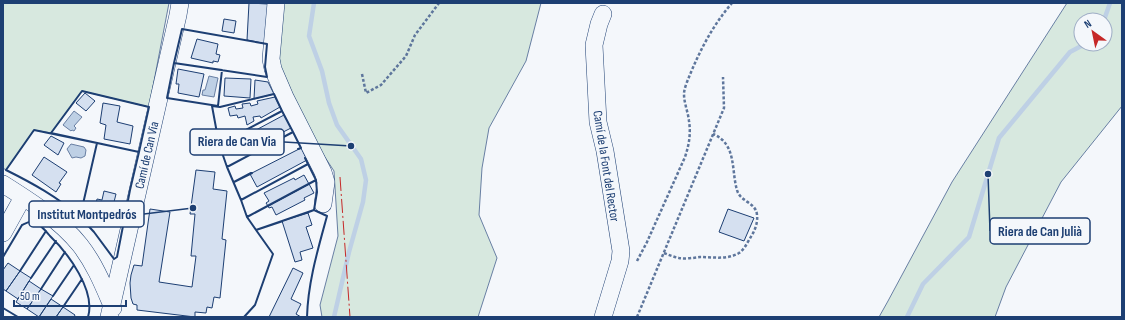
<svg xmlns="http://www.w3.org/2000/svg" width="1125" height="320" viewBox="0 0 1125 320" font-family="'Sofia Sans Condensed',sans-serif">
  <rect width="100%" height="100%" fill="#f4f7fb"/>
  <path fill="#d7e8df" stroke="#687fa3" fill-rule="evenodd" d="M3,3H169L149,107L82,91L51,133L34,130L6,170L3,168Z
    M280,3H541L526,61L489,128L482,168L479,215L497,258L478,317H322L320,305L338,236L334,171L309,133L280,76L279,34Z
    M1067,3H1122V106L1061,182L1006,287L995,317H879L888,301L952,182ZM1081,20H1105V44H1081Z"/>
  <path fill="#bed0e5" stroke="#687fa3" d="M209,76L218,78L214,97L202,95L203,90H205Z
    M74,111L82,117L74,126L76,128L74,131L72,130L71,131L63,125Z
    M71,144L84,147L86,150L85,156L81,158L76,157L72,158L67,149Z"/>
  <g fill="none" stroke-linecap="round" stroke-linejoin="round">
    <path stroke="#bed0e5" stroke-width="4.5" d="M314,3L309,36L322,71L329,103L337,125L361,159L366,180L363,202L349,252L334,317
      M1104,20L1110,3
      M907,317L923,284L969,237L999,138L1070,52L1085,44"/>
  </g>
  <path fill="#d5e0f0" stroke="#1d3f73" d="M249,3L268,4L267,44L247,40Z
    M224,19L236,21L234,33L222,31Z
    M197,39L218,44L216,54L220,55L218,62L213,61V63L191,58Z
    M178,69L204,74L199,97L178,93L179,84H176Z
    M225,78L251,79L250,98L224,96Z
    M255,80L268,82L274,94L254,99Z
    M85,93L95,101L86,111L76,103Z
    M275,97L280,107L261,118L260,116L253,117L254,121L247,125L245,116L238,118L237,115L230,116L228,108L235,106L236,109L243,108L242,104L250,103L251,106L258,104L257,101Z
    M103,103L120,106L117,122L133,126L130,144L104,139L106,125L100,123Z
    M284,115L291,128L250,149L243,137Z
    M51,136L64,143L58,155L44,145Z
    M301,148L307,160L257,187L250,174Z
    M44,157L67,172L59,183L61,184L56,192L32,175Z
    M196,170L215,172L213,189L227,191L222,239L226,240L220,298L214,297L212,308L207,307L206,313L195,312V317L137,310V305L133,304L131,298L130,283L131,275L134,265L142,266L150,209L170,212L159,282L192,287L196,256H191L195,214H190Z
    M304,175L309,184L268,206L266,203L269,201L264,193L294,178L295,180Z
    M309,184L314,193L304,198L305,200L276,215L272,207L269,208L268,206Z
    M104,191L116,194L114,202L117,203L114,215L119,216L117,224L93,219L97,199L102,200Z
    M728,209L754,218L744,241L719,232Z
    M308,213L312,225L306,227L313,248L300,252L302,260L295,262L282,221Z
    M8,263L20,271L6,291L3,289V270Z
    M293,268L303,273L291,299L301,304L296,314L301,317H269Z
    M20,271L31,278L18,299L6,291Z
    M29,281L41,289L27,309L16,302Z
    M41,289L53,296L39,317L27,309Z
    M51,299L63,307L56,317H39Z
    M63,307L75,315L74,317H56Z"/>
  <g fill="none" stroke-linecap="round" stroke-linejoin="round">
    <g stroke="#1d3f73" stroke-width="18">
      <path id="minor" d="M276,3L271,59L273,69L285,97L323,172L326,182L323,204
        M603,14L599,24L594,45L598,122L605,151L621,251L620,261L603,317
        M3,184C30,201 60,220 80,245C95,264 104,287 113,308
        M3,233L23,197
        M109,317L178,15L180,3"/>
    </g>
    <path stroke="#5e769c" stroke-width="2.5" stroke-dasharray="3 2" stroke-linecap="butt" d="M362,74L366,93L381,85L406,56L415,35L439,3
      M664,253C669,255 674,257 679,258C685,259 693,258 700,257C713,257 727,260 739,253C745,249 748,241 752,235C755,230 758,222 757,215C756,202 740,202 737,190C731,170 737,144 713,134
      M637,261L647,242L685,157C689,145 691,134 689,121C688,112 684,103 684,94C684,89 687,82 689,77C700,50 713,25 732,3
      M637,317L724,108L723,77"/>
    <use href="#minor" stroke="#f4f7fb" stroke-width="17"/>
    <path stroke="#1d3f73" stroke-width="2" d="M182,29L267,44L265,67L267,77L174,63Z
      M174,63L222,70L218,106L167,98Z
      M82,91L149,107L139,152L51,133Z
      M274,94L282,111L219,144L212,106L220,107Z
      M282,111L293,132L227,167L219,144Z
      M34,130L97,143L80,217C58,197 32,183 6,170Z
      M97,143L139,152L130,190L117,257L114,259L94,232L80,217Z
      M298,149L301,148L293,132L227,167L241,200L308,164L305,158
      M308,164L316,180L247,217L241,200Z
      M316,180L317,192L314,210L256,230L247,217Z
      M234,182L251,173
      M234,182L252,173
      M306,213L314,210L327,216C318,249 308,282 307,317
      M3,257L22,225C26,223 29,221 34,222C40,224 46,231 50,236C68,253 96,291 88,317
      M20,271L46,231
      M31,278L56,241
      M41,289L65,252
      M53,296L74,265
      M63,307L82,279
      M3,308L18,317
      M244,317L255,305L273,254L256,230L283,221"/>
    <path stroke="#c62828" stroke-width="1" stroke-dasharray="14 3 2 3" stroke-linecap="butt" d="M340,177L350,317"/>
  </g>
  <g text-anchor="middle" stroke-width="3" stroke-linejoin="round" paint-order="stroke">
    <g font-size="13" fill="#1d3f73" stroke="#f4f7fb">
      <text transform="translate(146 155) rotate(-77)" y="5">Camí de Can Via</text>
      <text transform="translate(607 166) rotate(81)" y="5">Camí de la Font del Rector</text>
    </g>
  </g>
  <path fill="none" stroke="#1d3f73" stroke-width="1.5" d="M351 146L284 142M193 208L144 214M988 174L990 231"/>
  <g fill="#1d3f73" stroke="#f4f7fb" stroke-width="1.5">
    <circle cx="351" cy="146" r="4"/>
    <circle cx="193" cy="208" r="4"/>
    <circle cx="988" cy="174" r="4"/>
  </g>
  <g fill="#f4f7fb" stroke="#1d3f73" stroke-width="1.5">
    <rect x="190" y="129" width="94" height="26" rx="4"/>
    <rect x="29" y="201" width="115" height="26" rx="4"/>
    <rect x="990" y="218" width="100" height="26" rx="4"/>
  </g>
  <g font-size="14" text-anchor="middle" font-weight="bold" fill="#1d3f73">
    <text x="237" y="146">Riera de Can Via</text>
    <text x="87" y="219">Institut Montpedrós</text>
    <text x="1040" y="236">Riera de Can Julià</text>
  </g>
  <rect width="1125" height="320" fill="none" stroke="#1d3f73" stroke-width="8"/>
  <g transform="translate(1093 32) rotate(327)"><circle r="19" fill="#f4f7fb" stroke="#9eadc5"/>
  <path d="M0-3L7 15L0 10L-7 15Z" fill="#c62828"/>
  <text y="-6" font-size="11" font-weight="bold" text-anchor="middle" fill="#1d3f73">N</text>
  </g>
  <path d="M14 300v6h112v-6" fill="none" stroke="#1d3f73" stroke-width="2"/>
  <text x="20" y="300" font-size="12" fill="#1d3f73" stroke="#f4f7fb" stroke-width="3" paint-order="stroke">50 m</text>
</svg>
